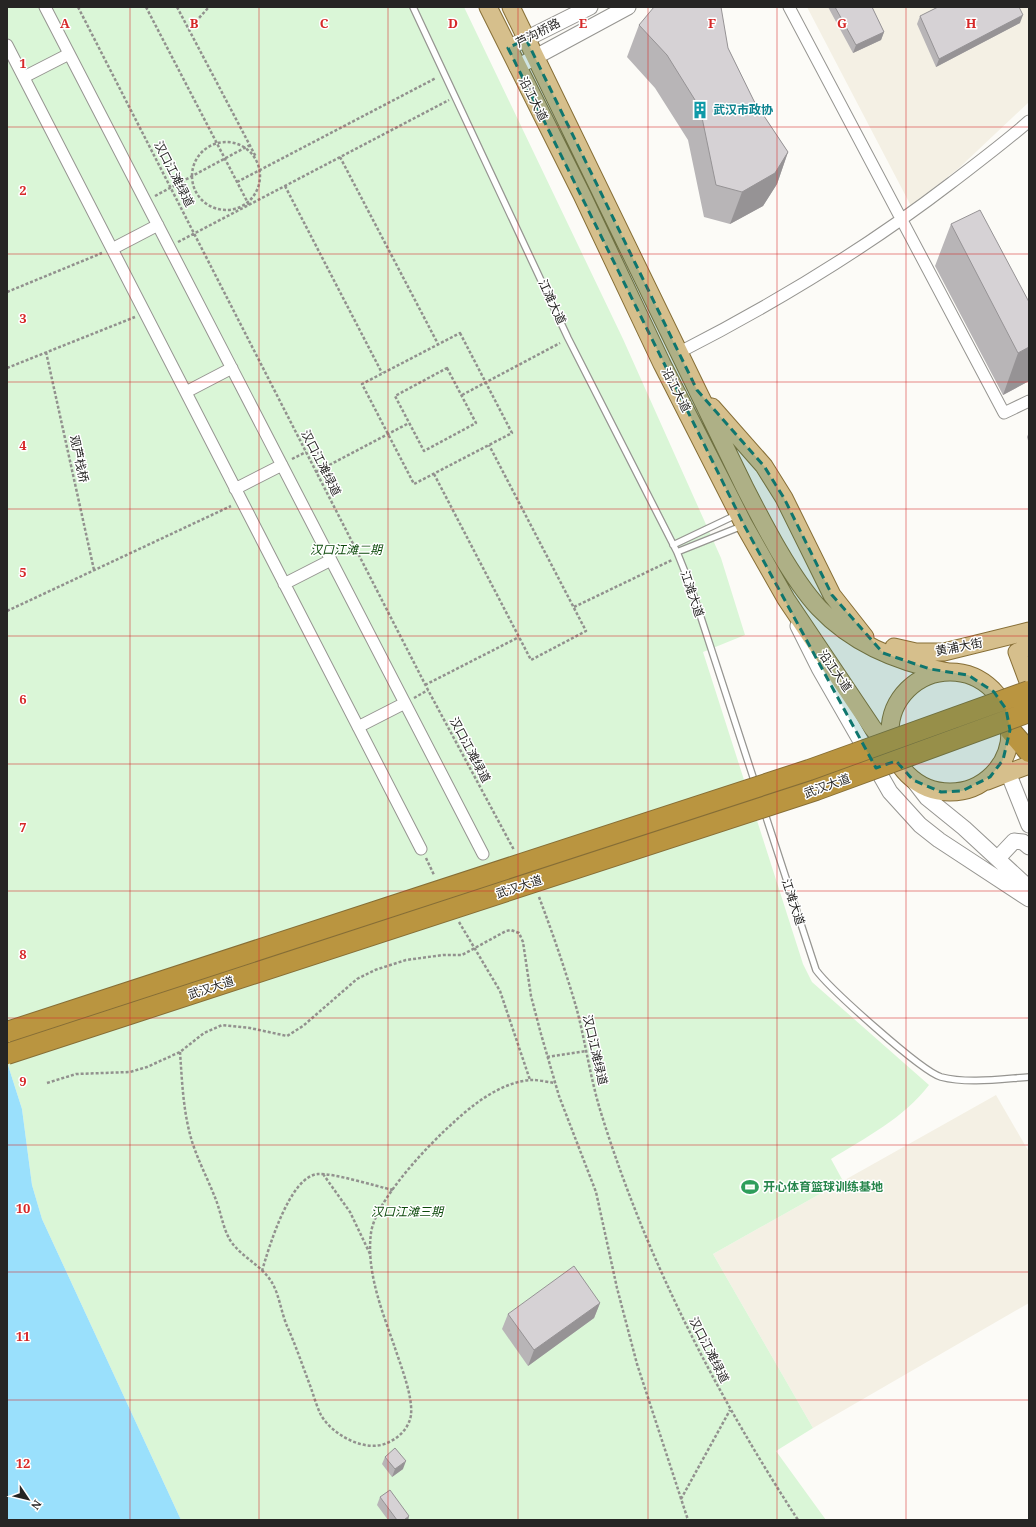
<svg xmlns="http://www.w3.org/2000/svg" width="1036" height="1527" viewBox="0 0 1036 1527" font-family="'Noto Serif','Noto Sans SC',serif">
  <rect width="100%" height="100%" fill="#fcfbf7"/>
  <path fill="#f4f0e4" d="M807,7H1029V102L959,168L911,206Z
    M996,1095L1029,1152V1303L813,1428L713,1254Z"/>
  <path fill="#daf6d7" d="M7,7H464L623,339L721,558L745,635L703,652L803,964L812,982L929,1085C904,1118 865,1138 831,1159L843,1181L713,1254L813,1428L776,1451L826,1520H181L42,1219L32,1185L22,1109L7,1062Z"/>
  <path fill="#9ae0fc" d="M7,1062L22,1109L32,1185L42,1219L181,1520H7Z"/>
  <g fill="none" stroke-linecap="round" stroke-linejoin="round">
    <g stroke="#969591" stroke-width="8">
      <path id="lane" d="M413,7L568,338L677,552L691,587L816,970C830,989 921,1071 941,1077C968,1084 1001,1079 1029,1077
        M673,545L736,515
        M677,552L742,526"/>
    </g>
    <g stroke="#969591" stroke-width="13">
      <path id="street" d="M45,7L483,854
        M789,7L1004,413L1029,401
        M7,45L421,849
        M24,77L69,54
        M112,249L158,225
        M678,353C774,304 865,249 951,183C977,163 1004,143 1029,121
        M186,392L232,368
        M235,489L282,465
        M284,584L331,560
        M358,727L405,703"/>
    </g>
    <g stroke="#969591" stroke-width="17">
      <path id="secondary" d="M508,48L590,7
        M517,67L628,7
        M798,626L819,668L890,792L920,825L939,840L1029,899
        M1003,760L1029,825
        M913,780L927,798L964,828L1029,888
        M998,858L1014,841L1023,842L1029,847"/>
    </g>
    <g stroke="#866e36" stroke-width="19">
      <path id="primary" d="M488,7L582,195L662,364L744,525L786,599L872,727L894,755
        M511,7L744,486C763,523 791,578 819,608C853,644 900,663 948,672
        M712,407L764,466L784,498L832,595L865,637
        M894,647L916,652H944L1029,631
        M1029,647L1017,652L1029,684
        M890 732a60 60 0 1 1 120 0a60 60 0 1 1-120 0Z
        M987,781L1029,765"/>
    </g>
    <g stroke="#866e36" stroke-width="22">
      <path id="highway" d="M1010,730L1029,752"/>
    </g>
    <path stroke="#92918e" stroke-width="2.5" stroke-dasharray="3 2" stroke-linecap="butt" d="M78,7L428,690L514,850
      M146,7L249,205
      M177,7L256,157
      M189,29L209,7
      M192 176a34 34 0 1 1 68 0a34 34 0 1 1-68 0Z
      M340,157L438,344
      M237,182L436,78
      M285,186L382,373
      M155,196L250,145
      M178,242L449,100
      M7,292L102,253
      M460,333L512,433L414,484L362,384Z
      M46,352L94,570
      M7,368L135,317
      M447,368L476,423L424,451L395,396Z
      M462,395L560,343
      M292,459L306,452
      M316,472L409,423
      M434,474L531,660L586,631L489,445
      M574,607L672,560
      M7,611L231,506
      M425,685L519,637
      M414,698L428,690
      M426,858L434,875
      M539,897C553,934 566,972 577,1010C586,1045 591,1082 602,1116C647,1260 716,1394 798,1520
      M459,922L500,991L530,1080
      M180,1052C182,1080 183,1110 191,1138C197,1159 208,1179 216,1200C221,1213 223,1228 230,1240C241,1257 260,1264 271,1281C279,1293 281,1312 287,1326C296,1346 303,1367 311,1388C314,1397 317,1407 321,1415C332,1435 366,1453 387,1443C399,1438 409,1428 411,1415C413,1395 400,1364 394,1345C382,1311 366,1271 371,1233C375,1201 429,1144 453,1123C473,1104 503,1081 532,1080C539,1080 548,1082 555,1083
      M547,1057L586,1051
      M47,1083L76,1074L130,1072L147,1067L180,1052L204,1033L222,1025L250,1028L287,1036L303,1026L357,979L375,970L406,960L443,955H462L506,931L511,930L519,933L523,942L531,996L541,1034L559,1096L596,1192L617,1288L637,1364L688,1520
      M323,1174L350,1212L371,1256
      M262,1271C269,1247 290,1176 318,1174C334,1173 375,1186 393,1190
      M681,1499L730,1410"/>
    <use href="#lane" stroke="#fff" stroke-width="5.5"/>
    <use href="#street" stroke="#fff" stroke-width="11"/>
    <use href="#secondary" stroke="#fff" stroke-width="15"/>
    <use href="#primary" stroke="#d6bf8c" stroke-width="17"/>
    <use href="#highway" stroke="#ba9540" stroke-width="20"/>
    <g stroke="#866e36" stroke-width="22" stroke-linecap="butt">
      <path id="highway-bridge" d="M7,1032L809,770L1029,691
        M7,1054L816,790L1029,712"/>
    </g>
    <use href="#highway-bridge" stroke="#ba9540" stroke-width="20"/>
  </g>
  <path fill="#b8b5b7" d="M828,7H872L884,32L881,40L853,53Z
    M920,16L1020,23L936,67L917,24Z
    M639,25L728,48L754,101L788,152L777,184L763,206L730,224L704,217L688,140L655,88L627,57Z
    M951,224L1029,302V381L1003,395L935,266Z
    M1029,432V444L1027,437Z
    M600,1303L594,1318L528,1366L502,1329L508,1314Z
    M385,1457L403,1469L392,1477L382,1464Z
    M380,1497L409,1516L408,1520H388L377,1505Z"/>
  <path fill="#969395" d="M1023,15L1020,23L936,67L939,59Z
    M884,32L881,40L853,53L856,45Z
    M788,152L777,184L763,206L730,224L742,192Z
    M1029,347V381L1003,395L1018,353Z
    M600,1303L594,1318L528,1366L534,1350Z
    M406,1461L403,1469L392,1477L395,1469Z
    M409,1516L408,1520H404Z"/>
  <path fill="#d6d2d5" stroke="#969395" d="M654,7H721L728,48L754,101L788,152L775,173L742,192L716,185L700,108L667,55L639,25Z
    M835,7H872L884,32L856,45Z
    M938,7H1019L1023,15L939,59L920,16Z
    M980,210L1029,302V347L1018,353L951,224Z
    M574,1266L600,1303L534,1350L508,1314Z
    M395,1448L406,1461L395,1469L385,1457Z
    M390,1490L409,1516L404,1520H397L380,1497Z"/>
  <path fill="#0f766e" fill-opacity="0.2" stroke="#0f766e" stroke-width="3" stroke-dasharray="8 5" stroke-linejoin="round" d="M526,39L697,390L764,466L784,498L832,595L883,653L930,669L968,675L994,692L1006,709L1010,730L1003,760L990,777L962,791L941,792L913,780L896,761L876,768L744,525L508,48Z"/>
  <path fill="none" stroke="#d62828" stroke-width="1" stroke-opacity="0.55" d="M130,7V1520M259,7V1520M388,7V1520M518,7V1520M648,7V1520M777,7V1520M906,7V1520M7,127H1029M7,254H1029M7,382H1029M7,509H1029M7,636H1029M7,764H1029M7,891H1029M7,1018H1029M7,1145H1029M7,1272H1029M7,1400H1029"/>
  <defs>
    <g id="building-bare" transform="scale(1.38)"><path d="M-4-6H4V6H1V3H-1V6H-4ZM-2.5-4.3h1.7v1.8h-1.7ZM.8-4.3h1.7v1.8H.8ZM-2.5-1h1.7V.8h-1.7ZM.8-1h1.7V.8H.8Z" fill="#0f9aa8" stroke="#fff" stroke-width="2.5" paint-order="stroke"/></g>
    <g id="stadium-bare" transform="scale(1.38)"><path d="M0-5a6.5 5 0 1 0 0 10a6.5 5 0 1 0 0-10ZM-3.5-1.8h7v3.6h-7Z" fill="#2e9e5b" stroke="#fff" stroke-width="2.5" paint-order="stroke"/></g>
  </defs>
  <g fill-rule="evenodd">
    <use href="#building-bare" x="700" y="110"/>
    <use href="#stadium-bare" x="750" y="1187"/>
  </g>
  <g text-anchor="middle" stroke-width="3" stroke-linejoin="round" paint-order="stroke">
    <g font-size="12" fill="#262524" stroke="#fff">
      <text transform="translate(538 33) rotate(-27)" y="4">芦沟桥路</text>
      <text transform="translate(533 99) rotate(63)" y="4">沿江大道</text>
      <text transform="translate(174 174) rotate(63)" y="4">汉口江滩绿道</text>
      <text transform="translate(552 302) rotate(65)" y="4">江滩大道</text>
      <text transform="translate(676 390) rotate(63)" y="4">沿江大道</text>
      <text transform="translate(79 459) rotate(78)" y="4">观芦栈桥</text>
      <text transform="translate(321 463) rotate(63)" y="4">汉口江滩绿道</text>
      <text transform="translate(692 594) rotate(71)" y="4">江滩大道</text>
      <text transform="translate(959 647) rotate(-11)" y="4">黄浦大街</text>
      <text transform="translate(835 671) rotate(55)" y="4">沿江大道</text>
      <text transform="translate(470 750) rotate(62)" y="4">汉口江滩绿道</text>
      <text transform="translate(827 786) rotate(-20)" y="4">武汉大道</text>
      <text transform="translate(519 887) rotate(-18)" y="4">武汉大道</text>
      <text transform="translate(793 902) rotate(72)" y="4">江滩大道</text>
      <text transform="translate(211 988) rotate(-18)" y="4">武汉大道</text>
      <text transform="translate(595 1050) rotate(77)" y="4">汉口江滩绿道</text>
      <text transform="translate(709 1350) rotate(63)" y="4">汉口江滩绿道</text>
    </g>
    <g font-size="12" font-weight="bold" fill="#0d838f" stroke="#fff" text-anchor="start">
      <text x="713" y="114">武汉市政协</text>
    </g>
    <g font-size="12" font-style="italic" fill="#0c4a0b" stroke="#fff">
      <text x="346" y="554">汉口江滩二期</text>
      <text x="407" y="1216">汉口江滩三期</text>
    </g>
    <g font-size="12" font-weight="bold" fill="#27864d" stroke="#fff" text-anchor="start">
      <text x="763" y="1191">开心体育篮球训练基地</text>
    </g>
  </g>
  <g font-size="13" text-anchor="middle" font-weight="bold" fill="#d62828" stroke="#fff" stroke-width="3" stroke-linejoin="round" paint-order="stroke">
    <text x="65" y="28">A</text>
    <text x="194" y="28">B</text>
    <text x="324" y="28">C</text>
    <text x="453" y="28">D</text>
    <text x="583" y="28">E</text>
    <text x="712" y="28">F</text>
    <text x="842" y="28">G</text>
    <text x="971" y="28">H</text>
    <text x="23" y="68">1</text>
    <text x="23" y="195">2</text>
    <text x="23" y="323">3</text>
    <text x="23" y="450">4</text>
    <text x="23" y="577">5</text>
    <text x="23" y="704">6</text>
    <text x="23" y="832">7</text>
    <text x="23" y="959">8</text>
    <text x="23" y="1086">9</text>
    <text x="23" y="1213">10</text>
    <text x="23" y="1341">11</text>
    <text x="23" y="1468">12</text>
  </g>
  <rect width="1036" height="1527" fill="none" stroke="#262524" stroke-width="16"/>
  <g transform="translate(28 1499) rotate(125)" stroke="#ffffff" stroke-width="3" paint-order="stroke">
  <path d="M0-3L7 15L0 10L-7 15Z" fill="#262524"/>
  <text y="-6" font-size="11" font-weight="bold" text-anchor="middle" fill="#262524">N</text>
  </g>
</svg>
